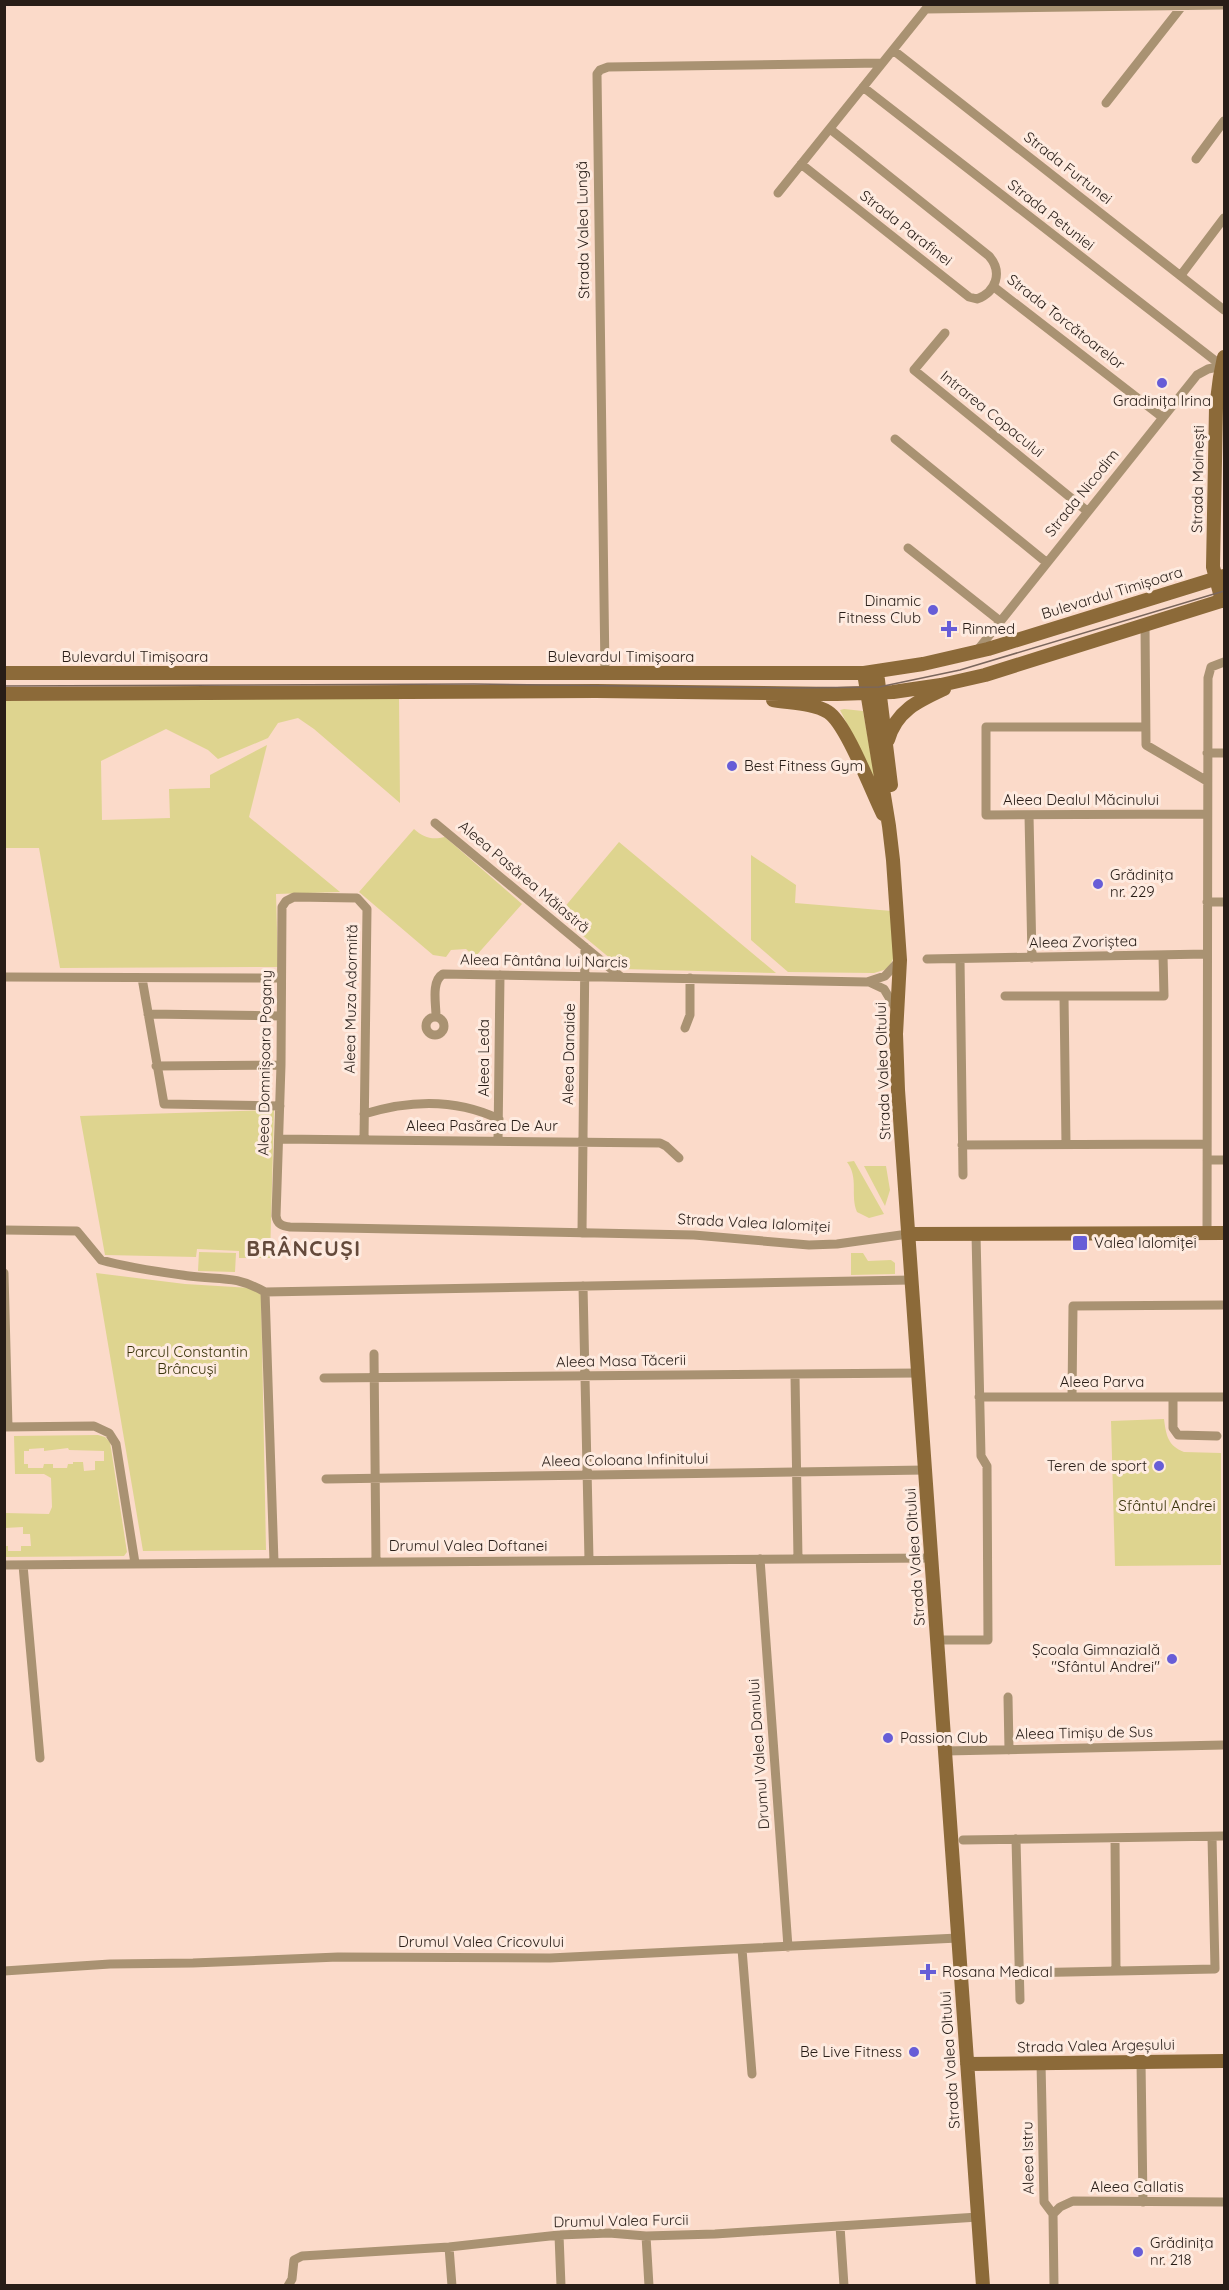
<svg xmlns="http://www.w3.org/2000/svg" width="1229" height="2290" viewBox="0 0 1229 2290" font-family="Quicksand,sans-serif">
  <rect width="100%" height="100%" fill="#fbdac9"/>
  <path fill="#ded48f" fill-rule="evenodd" d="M399,697L400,803L314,729L298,718L278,723L268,738L218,759L208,750L166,729L101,761L102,820L170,818L169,789L210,788V775L267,745L249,817L340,892L276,894L278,967L60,968L39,848H5L4,701Z
    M844,709L863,711L875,779L840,710Z
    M414,829C424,838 432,840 445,837L522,904L475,957L466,949L451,950L446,957L433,955L359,892Z
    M619,842L776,973L623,969L558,915Z
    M751,855L796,885L795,903L892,911L894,957L889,967L884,970L874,973L788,972L751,940Z
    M274,1110L270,1258H239V1251L197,1249L196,1257L105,1255L80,1116Z
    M854,1161L884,1214L869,1218L857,1212C850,1195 859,1178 847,1162Z
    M864,1166H886L890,1190L885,1206Z
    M199,1252L236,1253L235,1272L198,1271Z
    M851,1253H863L868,1261L891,1260L895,1263V1274L851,1275Z
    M96,1273L185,1284L251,1288L261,1294L266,1550L143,1551Z
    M1164,1419C1166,1435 1168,1446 1184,1452L1221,1453V1565L1115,1566L1111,1421Z
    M98,1435L105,1437L110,1442L127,1552L124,1556L5,1557V1546H8V1551H21V1546H31L30,1534H23V1527L5,1528V1533V1513L49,1514L52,1507L51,1478L44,1474H15L14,1436ZM44,1448V1451L68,1448L69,1450L104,1451V1461H95V1470L84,1471L83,1462H73V1464H68L67,1468H53V1464H44L43,1468H28V1464H24V1451H29V1449Z"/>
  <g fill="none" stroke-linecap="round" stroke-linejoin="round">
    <path stroke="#a99272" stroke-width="9" d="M926,9L1224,5
      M893,50L1224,310
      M863,87L1222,366
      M1106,103L1183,5
      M1196,159L1224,121
      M801,164L969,297L977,299C996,292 1003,272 989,256L830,129
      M778,193L929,5
      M1181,275L1224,218
      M994,287L1162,417
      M945,333L914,370L1087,511
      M895,439L1046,562
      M908,548L1000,621
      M1145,624L1146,745L1207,781
      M976,652L1197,375L1208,369L1222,366
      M605,673L597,74L600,70L608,67L882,63
      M1145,727H986V815L1207,814
      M1207,753H1224
      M1029,815L1032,958
      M435,823L621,977
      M1207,902H1224
      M927,959L1207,954
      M960,959L963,1175
      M4,977L281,978
      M142,978L164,1104L280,1106
      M869,982L884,989L896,1009
      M1005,996H1164L1163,955
      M1064,996L1066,1144
      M148,1014L281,1016
      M436,1016C436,1004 431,981 443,974L867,982L885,976L900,960
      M426 1026a9 9 0 1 1 18 0a9 9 0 1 1-18 0Z
      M685,1028L690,1015V978
      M156,1066L281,1065
      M364,1114C409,1100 455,1098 499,1119
      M279,1139L660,1143L666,1146L679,1158
      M364,1140L367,909L357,898L294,897L286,901L282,907L281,1065L276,1216C277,1224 282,1226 290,1227L694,1235L809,1245L837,1244L908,1234
      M498,1141L500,975
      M962,1145L1207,1144
      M1207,1160H1224
      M4,1230L77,1231L101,1260C129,1268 160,1272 189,1276C221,1280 235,1275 265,1292L911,1280
      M582,1233L585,947
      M1207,1233L1208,678L1211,667L1224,662
      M4,1273L8,1427
      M583,1286L589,1560
      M265,1292L274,1562
      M374,1354L376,1561
      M795,1375L798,1559
      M324,1378L918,1373
      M979,1397H1224
      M1072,1397L1073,1306L1224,1305
      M1173,1397V1428L1178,1435L1217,1436
      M4,1427L94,1426L109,1433L116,1444L135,1563
      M326,1479L925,1470
      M760,1559L788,1947
      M4,1565L931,1558
      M23,1565L40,1758
      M937,1640H988L987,1466L981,1456L976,1234
      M1008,1697L1009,1750
      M945,1751L1224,1745
      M1115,1838L1116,1971
      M1016,1839L1020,2000
      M963,1840L1224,1836
      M742,1949L752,2074
      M4,1971L110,1964L193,1963L338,1957L550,1958L958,1938
      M1019,1973L1215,1969L1212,1837
      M1141,2062L1143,2202
      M1041,2063L1044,2202L1053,2214L1054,2286
      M1053,2214L1060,2207L1073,2201L1224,2202
      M840,2226L844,2286
      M559,2235L561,2286
      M646,2236L649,2286
      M449,2247L452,2286
      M288,2286L292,2279L294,2260L302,2256L449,2247L559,2235L609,2233L646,2236L715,2234L978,2217"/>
    <path stroke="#8c6a39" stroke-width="14" d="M1222,601L1213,567L1216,408L1220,377L1224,357
      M877,672L891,785
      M4,673H864L923,664L988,649L1224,576
      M864,673L889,826L893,860L900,960L896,1034L898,1090L983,2286
      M4,694L596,691L837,694L893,692L941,685L985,675L1224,600
      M773,700C790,703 813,703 828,712C846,723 872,792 883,814
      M888,740C896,711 918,701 944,689
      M908,1234L1224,1233
      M967,2064L1224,2061"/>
    <path stroke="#7a665c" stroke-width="1.5" d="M4,686L474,684L793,688L879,687L960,670L1224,591"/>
  </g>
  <g fill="#675dd7" stroke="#feebe0" stroke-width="2">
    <circle cx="1162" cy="383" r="6"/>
    <circle cx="933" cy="610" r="6"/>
    <path d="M946 620h6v6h6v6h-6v6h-6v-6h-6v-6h6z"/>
    <circle cx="732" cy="766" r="6"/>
    <circle cx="1098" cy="884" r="6"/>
    <rect x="1072" y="1235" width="16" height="16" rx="3"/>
    <circle cx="1159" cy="1466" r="6"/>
    <circle cx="1172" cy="1659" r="6"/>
    <circle cx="888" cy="1738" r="6"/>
    <path d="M925 1963h6v6h6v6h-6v6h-6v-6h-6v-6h6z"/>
    <circle cx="914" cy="2052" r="6"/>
    <circle cx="1138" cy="2252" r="6"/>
  </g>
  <g text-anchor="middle" stroke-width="6" stroke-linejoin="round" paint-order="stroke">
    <g font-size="15" fill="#281d17" stroke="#feebe0">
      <text transform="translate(1068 168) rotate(38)" y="5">Strada Furtunei</text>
      <text transform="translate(1051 215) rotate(38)" y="5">Strada Petuniei</text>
      <text transform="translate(906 228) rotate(38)" y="5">Strada Parafinei</text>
      <text transform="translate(583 230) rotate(-91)" y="5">Strada Valea Lungă</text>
      <text transform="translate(1066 322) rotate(38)" y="5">Strada Torcătoarelor</text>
      <text transform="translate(992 414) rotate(39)" y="5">Intrarea Copacului</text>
      <text transform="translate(1198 479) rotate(-89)" y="5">Strada Moinești</text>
      <text transform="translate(1082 493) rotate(-51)" y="5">Strada Nicodim</text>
      <text transform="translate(1112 593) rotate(-17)" y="5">Bulevardul Timișoara</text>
      <text x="135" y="662">Bulevardul Timișoara</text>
      <text x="621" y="662">Bulevardul Timișoara</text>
      <text x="1081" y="805">Aleea Dealul Măcinului</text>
      <text transform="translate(524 877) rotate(40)" y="5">Aleea Pasărea Măiastră</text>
      <text transform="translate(1083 942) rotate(-1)" y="5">Aleea Zvoriștea</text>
      <text transform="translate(544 961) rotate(1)" y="5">Aleea Fântâna lui Narcis</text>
      <text transform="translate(351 999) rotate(-89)" y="5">Aleea Muza Adormită</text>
      <text transform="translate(569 1054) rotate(-89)" y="5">Aleea Danaide</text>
      <text transform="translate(484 1058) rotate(-90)" y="5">Aleea Leda</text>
      <text transform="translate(265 1063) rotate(-89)" y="5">Aleea Domnișoara Pogany</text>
      <text transform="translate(883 1071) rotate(-92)" y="5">Strada Valea Oltului</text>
      <text x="482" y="1131">Aleea Pasărea De Aur</text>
      <text transform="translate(754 1223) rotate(3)" y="5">Strada Valea Ialomiței</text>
      <text transform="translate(621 1361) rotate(-1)" y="5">Aleea Masa Tăcerii</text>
      <text x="1102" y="1387">Aleea Parva</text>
      <text transform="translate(625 1460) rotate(-1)" y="5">Aleea Coloana Infinitului</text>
      <text x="468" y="1551">Drumul Valea Doftanei</text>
      <text transform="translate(915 1557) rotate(-94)" y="5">Strada Valea Oltului</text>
      <text transform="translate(1084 1733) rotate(-1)" y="5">Aleea Timișu de Sus</text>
      <text transform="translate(759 1754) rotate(-94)" y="5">Drumul Valea Danului</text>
      <text x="481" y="1947">Drumul Valea Cricovului</text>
      <text transform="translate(1096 2046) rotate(-1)" y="5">Strada Valea Argeșului</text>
      <text transform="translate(950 2060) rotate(-94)" y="5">Strada Valea Oltului</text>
      <text transform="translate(1028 2158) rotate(-91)" y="5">Aleea Istru</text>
      <text x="1137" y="2192">Aleea Callatis</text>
      <text transform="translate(621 2221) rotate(-1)" y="5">Drumul Valea Furcii</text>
    </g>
    <g font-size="15" fill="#281d17" stroke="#feebe0" text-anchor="start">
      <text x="1162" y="406" text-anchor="middle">Gradinița Irina</text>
      <text x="921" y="606" text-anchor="end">Dinamic<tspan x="921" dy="17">Fitness Club</tspan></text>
      <text x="962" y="634">Rinmed</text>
      <text x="744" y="771">Best Fitness Gym</text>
      <text x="1110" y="880">Grădinița<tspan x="1110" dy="17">nr. 229</tspan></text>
      <text x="1094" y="1248">Valea Ialomiței</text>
      <text x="1147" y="1471" text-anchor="end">Teren de sport</text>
      <text x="1160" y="1655" text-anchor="end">Școala Gimnazială<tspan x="1160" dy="17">"Sfântul Andrei"</tspan></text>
      <text x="900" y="1743">Passion Club</text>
      <text x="942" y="1977">Rosana Medical</text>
      <text x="902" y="2057" text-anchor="end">Be Live Fitness</text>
      <text x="1150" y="2248">Grădinița<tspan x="1150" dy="17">nr. 218</tspan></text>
    </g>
    <g font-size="15" fill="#3a340b" stroke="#feebe0">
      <text x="187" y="1357">Parcul Constantin<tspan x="187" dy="17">Brâncuși</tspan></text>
      <text x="1167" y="1511">Sfântul Andrei</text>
    </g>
    <g font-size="21" font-weight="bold" letter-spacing="1.5" fill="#644a3b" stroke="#feebe0">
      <text x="304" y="1256">BRÂNCUȘI</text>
    </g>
  </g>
  <rect width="1229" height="2290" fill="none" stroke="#281d17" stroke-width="12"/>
</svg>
